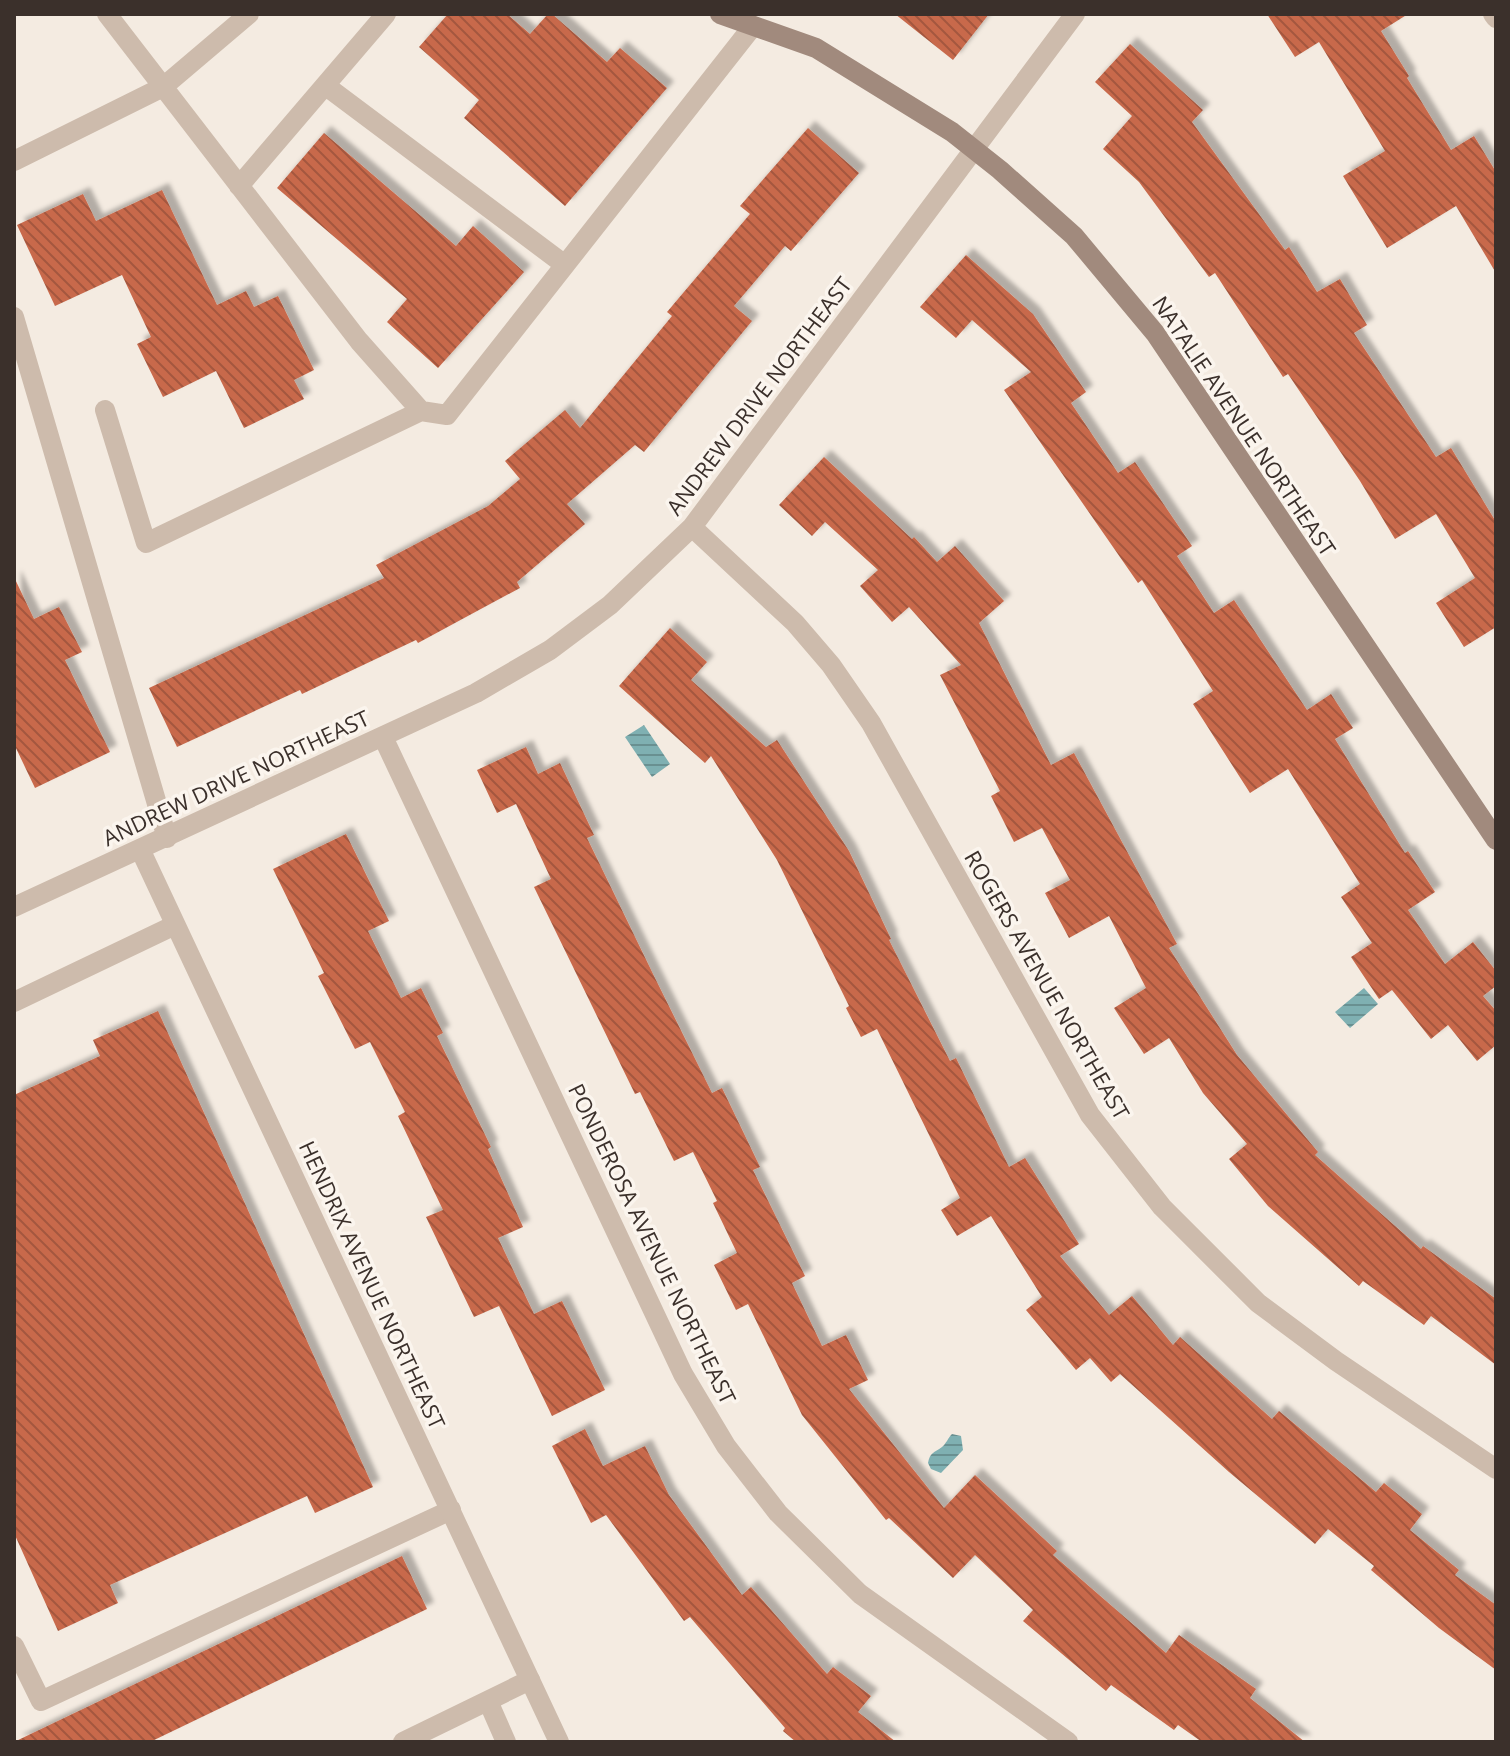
<svg xmlns="http://www.w3.org/2000/svg" width="1510" height="1756" viewBox="0 0 1510 1756" font-family="'Open Sans',sans-serif">
  <defs>
    <pattern id="water-rules" width="6" height="5" patternUnits="userSpaceOnUse" patternTransform="scale(2)"><rect width="6" height="5" fill="#7fb0b2"/><path d="M0 2.5h6" fill="none" stroke="#699091"/></pattern>
    <pattern id="building-back-hatch" width="6" height="6" patternUnits="userSpaceOnUse" patternTransform="scale(2)"><rect width="6" height="6" fill="#c8694b"/><path d="M-1 5l2 2M0 0l6 6M5-1l2 2" fill="none" stroke="#a4573f"/></pattern>
    <filter id="shadow"><feDropShadow dx="7" dy="-7" stdDeviation="2" flood-color="#0004"/></filter>
  </defs>
  <rect width="100%" height="100%" fill="#f4ebe1"/>
  <path fill="url(#water-rules)" d="M644,725L670,764L652,777L625,737Z
    M1364,988L1378,1004L1350,1028L1335,1012Z
    M952,1434L961,1436L963,1450L941,1473L931,1469L928,1463C930,1452 934,1453 942,1447C946,1444 948,1438 952,1434Z"/>
  <path fill="url(#building-back-hatch)" filter="url(#shadow)" d="M448,14H507L530,34L548,14H552L607,62L620,48L667,88L565,206L464,118L479,100L419,47Z
    M895,14H989L953,60Z
    M1267,14H1408L1381,31L1409,76L1407,78L1451,150L1474,136L1496,172V273L1456,206L1387,248L1343,176L1385,151L1319,42L1295,57Z
    M1130,44L1203,110L1192,122L1285,250L1289,247L1317,292L1340,279L1367,325L1354,333L1436,457L1451,448L1496,522V627L1464,647L1436,603L1475,578L1436,514L1395,539L1360,481L1288,374L1283,377L1215,273L1209,277L1139,182L1103,149L1132,116L1095,82Z
    M808,128L859,173L791,251L785,246L734,306L752,321L644,452L635,445L567,504L585,524L517,582L520,588L466,617L418,643L416,640L302,694L300,690L177,747L149,688L384,578L376,565L488,506L520,479L505,461L565,410L580,428L672,316L667,312L750,214L740,206Z
    M324,133L456,246L473,226L524,272L438,368L387,322L407,299L277,188Z
    M162,190L217,305L246,291L254,307L278,296L314,370L294,380L304,399L244,428L216,371L163,397L137,344L151,337L122,275L55,306L17,225L83,194L96,221Z
    M966,255L1033,314L1086,392L1071,403L1118,473L1135,462L1192,546L1177,556L1214,613L1234,600L1307,710L1331,694L1353,728L1335,739L1405,853L1408,851L1435,892L1408,910L1445,964L1473,942L1496,971V986L1483,996L1496,1011V1045L1477,1061L1448,1025L1431,1039L1392,990L1379,999L1351,957L1372,943L1341,897L1360,884L1288,769L1250,793L1193,704L1213,691L1142,580L1138,583L1004,390L1031,372L972,320L956,338L920,307Z
    M824,457L912,539L914,537L937,562L955,546L1004,601L979,623L1051,765L1074,753L1177,944L1169,948L1237,1055L1318,1152L1315,1155L1421,1249L1423,1246L1496,1299V1365L1431,1316L1424,1325L1363,1281L1359,1286L1268,1206L1229,1159L1247,1144L1203,1093L1169,1038L1144,1054L1114,1008L1146,988L1109,916L1069,938L1045,893L1070,880L1042,828L1014,842L991,796L1000,791L940,675L961,665L909,607L892,622L860,586L878,570L825,522L812,536L779,505Z
    M14,577L34,619L59,607L82,652L65,660L110,752L35,788L14,744Z
    M670,628L707,662L691,680L766,747L777,740L849,851L891,939L889,940L950,1061L956,1058L1009,1167L1025,1158L1079,1244L1060,1256L1109,1315L1132,1296L1173,1345L1180,1337L1272,1419L1279,1411L1376,1492L1384,1483L1422,1514L1410,1530L1459,1570L1455,1575L1496,1605V1670L1439,1628L1371,1570L1374,1566L1328,1529L1315,1544L1229,1472L1120,1374L1111,1382L1090,1358L1076,1370L1026,1310L1042,1297L991,1216L957,1236L941,1210L960,1198L877,1029L861,1037L846,1008L849,1006L777,860L711,756L705,763L619,686Z
    M526,747L538,774L560,763L594,835L587,838L653,974L712,1093L722,1088L760,1167L753,1170L805,1276L792,1283L822,1346L846,1335L868,1380L849,1389L944,1508L975,1475L1057,1551L1053,1555L1166,1653L1179,1635L1256,1689L1250,1698L1305,1742H1202L1178,1725L1174,1730L1111,1685L1106,1691L1023,1621L1033,1610L975,1555L953,1578L889,1518L886,1520L802,1415L748,1304L736,1310L714,1265L737,1253L713,1203L717,1201L693,1152L674,1161L640,1092L635,1094L534,887L551,879L516,804L497,813L477,770Z
    M346,834L389,921L368,931L401,998L421,988L443,1033L437,1036L491,1147L488,1149L523,1227L498,1238L534,1314L562,1301L605,1390L552,1416L499,1306L474,1317L426,1217L443,1210L398,1116L405,1112L370,1042L355,1049L318,976L324,973L273,869Z
    M158,1011L373,1487L315,1513L307,1496L110,1585L118,1603L58,1631L14,1533V1095L100,1056L93,1040Z
    M585,1429L603,1466L645,1446L669,1495L742,1595L751,1587L827,1674L833,1667L871,1696L858,1712L896,1742H796L783,1731L785,1728L690,1617L684,1621L606,1515L591,1523L552,1446Z
    M402,1556L427,1609L150,1742H14Z"/>
  <g fill="none" stroke-linecap="round" stroke-linejoin="round">
    <path stroke="#cdbbac" stroke-width="20" d="M107,14L359,341L421,411L447,415L753,26
      M326,86L565,265
      M14,161L163,87L249,14
      M239,186L386,14
      M14,317L167,838
      M105,410L146,543L421,411
      M14,1002L175,925
      M14,1646L41,1701L451,1510
      M488,1701L506,1742
      M403,1742L530,1680"/>
    <path stroke="#cdbbac" stroke-width="20" d="M1493,14L1496,18
      M692,527L795,623L831,665L871,723L1090,1115L1162,1207L1258,1303L1336,1361L1496,1469
      M383,737L683,1374L726,1446L778,1513L860,1594L1068,1742
      M140,849L559,1742
      M14,907L476,693L550,650L610,605L692,527L1075,14"/>
    <path stroke="#a18a7d" stroke-width="20" d="M720,14L816,48L952,132L1000,170L1074,236L1155,333L1496,840"/>
  </g>
  <g text-anchor="middle" stroke-width="7" stroke-linejoin="round" paint-order="stroke">
    <g font-size="22" fill="#3b302b" stroke="#fbf5ee">
      <text transform="translate(759 396) rotate(-53)" y="8">ANDREW DRIVE NORTHEAST</text>
      <text transform="translate(1244 426) rotate(56)" y="8">NATALIE AVENUE NORTHEAST</text>
      <text transform="translate(236 778) rotate(-25)" y="8">ANDREW DRIVE NORTHEAST</text>
      <text transform="translate(1047 985) rotate(60)" y="8">ROGERS AVENUE NORTHEAST</text>
      <text transform="translate(652 1244) rotate(64)" y="8">PONDEROSA AVENUE NORTHEAST</text>
      <text transform="translate(372 1285) rotate(65)" y="8">HENDRIX AVENUE NORTHEAST</text>
    </g>
  </g>
  <rect width="1510" height="1756" fill="none" stroke="#3b302b" stroke-width="32"/>
</svg>
